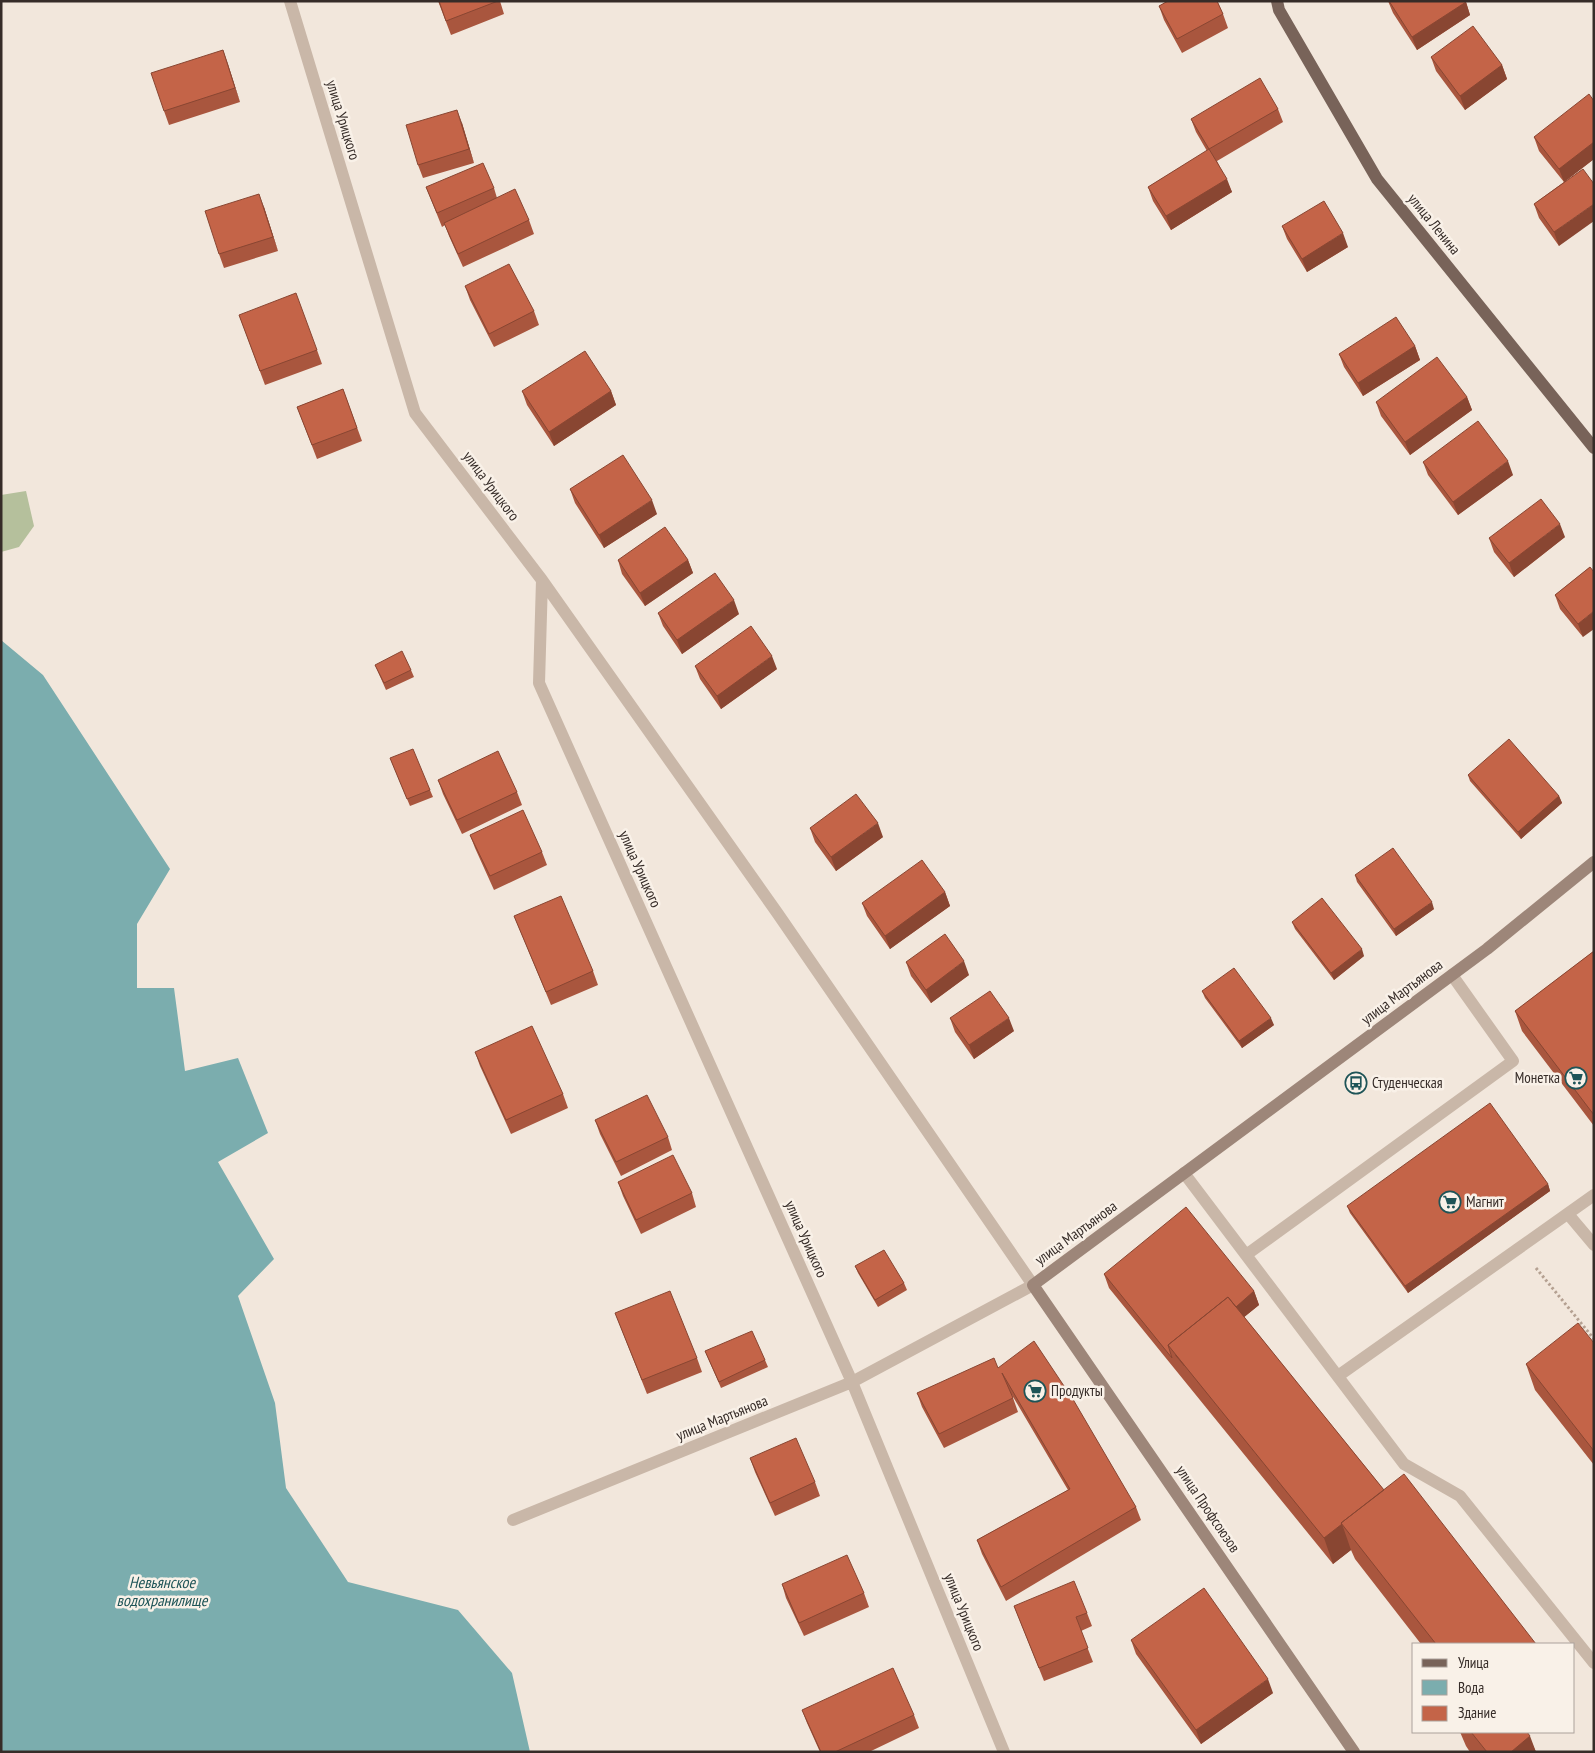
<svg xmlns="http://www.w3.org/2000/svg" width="1595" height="1753" viewBox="0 0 1595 1753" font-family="'PT Sans Narrow',sans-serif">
  <rect width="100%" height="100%" fill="#f2e7dc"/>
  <path fill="#b5c09c" d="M26,491L34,526L19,547L1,552V495Z"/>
  <path fill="#7badae" d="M1,640L43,675L170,869L137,924V988H174L185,1071L238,1058L268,1133L218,1162L274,1259L238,1296L275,1403L286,1488L348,1582L458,1610L512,1673L530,1752H1Z"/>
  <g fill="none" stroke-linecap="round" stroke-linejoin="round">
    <path stroke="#b5a192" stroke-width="3" stroke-dasharray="2.5 2.5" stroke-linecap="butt" d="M1536,1268L1594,1339"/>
    <path stroke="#c9b7a8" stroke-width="12" d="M1184,1173L1404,1464L1460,1496L1594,1663
      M1568,1214L1594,1245
      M1246,1255L1513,1061L1452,975
      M1338,1376L1594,1195"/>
    <path stroke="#c9b7a8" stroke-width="12" d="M290,1L415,413L542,580L778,914L1033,1285L852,1382L513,1520
      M542,580L539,683L852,1382L1004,1752"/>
    <path stroke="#9d8679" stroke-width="12" d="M1354,1752L1033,1285L1487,949L1594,862"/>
    <path stroke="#786359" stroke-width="12" d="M1277,1L1279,10L1377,179L1594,448"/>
  </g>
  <path fill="#a9563e" d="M438,1H500L504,14L451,35Z
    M1164,1H1217L1223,14L1228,28L1182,53L1164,20L1159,6L1165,3Z
    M1388,1L1466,2L1470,15L1417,50L1393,13Z
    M223,50L240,102L169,125L164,111Z
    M1431,57L1502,65L1507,79L1465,110L1436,71Z
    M1594,101V159L1567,180L1559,246L1539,218L1534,204L1564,182L1539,151L1534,137Z
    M1278,109L1283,122L1217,161L1232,192L1171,230L1153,201L1148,187L1207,151L1196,132L1191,119Z
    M462,123L474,163L423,178L418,165Z
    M426,187L494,188L497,198L529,220L534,234L463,267L449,236L445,225L442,227Z
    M264,207L278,251L224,268L219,254Z
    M1282,226L1348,247L1307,272L1287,239Z
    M465,286L534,311L539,325L494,347L470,300Z
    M239,315L317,350L322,364L265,385Z
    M1415,346L1420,360L1363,396L1344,367L1339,354Z
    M343,389L362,441L317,459L297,407Z
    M522,391H611L616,405L554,446L527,405Z
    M1467,397L1472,410L1410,455L1381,416L1376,402Z
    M1423,462L1513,475L1458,515L1428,475Z
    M570,489L657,514L604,548L575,503Z
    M1565,537L1514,577L1494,552L1489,538Z
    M618,560H688L693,573L645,606L622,574Z
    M1590,567L1583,637L1560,609L1555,595Z
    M658,613L739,614L682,654L663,626Z
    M375,665L411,670L414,677L386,690Z
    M695,666L777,669L721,709L700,679Z
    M390,758L430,790L433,797L410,806Z
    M1468,775L1559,796L1562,803L1521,839L1470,781Z
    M438,780L517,792L522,805L462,834L443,794Z
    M810,828L883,837L836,871L815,842Z
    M470,835L542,852L547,865L494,890L475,848Z
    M1355,875L1434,909L1396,936L1357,882Z
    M945,892L950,906L890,949L867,916L862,903Z
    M514,916L593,971L598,985L551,1005Z
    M1292,922L1364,956L1334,980L1295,929Z
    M1594,951V1126L1522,1031L1515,1011Z
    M906,962L969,975L931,1003L911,976Z
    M1202,991L1274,1025L1242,1048L1205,998Z
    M950,1018L1014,1031L974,1059L955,1032Z
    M475,1052L563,1094L568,1108L511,1134L480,1066Z
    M595,1120L668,1137L672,1150L621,1176L600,1134Z
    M618,1182L692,1193L696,1207L641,1234L623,1196Z
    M1548,1184L1550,1191L1408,1293L1350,1213L1347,1206Z
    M855,1266L904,1283L907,1290L878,1307L858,1273Z
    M1104,1274L1254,1291L1259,1305L1244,1317L1384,1490L1536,1644H1421L1355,1559L1351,1550L1333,1564L1109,1288Z
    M615,1313L697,1358L702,1372L647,1394Z
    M1594,1343V1465L1535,1390L1526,1364Z
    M705,1351L765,1360L768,1367L721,1388Z
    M998,1368L1136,1507L1141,1520L1006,1601L982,1554L977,1540L1068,1490L1012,1395L1018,1412L944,1448L922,1407L917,1393Z
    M750,1458L815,1482L820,1496L775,1516L755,1472Z
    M782,1584L864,1593L869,1607L804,1636L786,1598Z
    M1014,1606L1087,1613L1092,1626L1081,1631L1093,1662L1044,1681Z
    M1131,1640L1273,1693L1201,1744L1136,1654Z
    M802,1710L914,1715L919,1728L869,1752H820L807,1723Z
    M1460,1732H1527L1536,1752H1470L1466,1746Z"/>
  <path fill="#894632" d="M1466,2L1470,15L1417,50L1412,37Z
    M223,50L228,64L240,102L235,88Z
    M1502,65L1507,79L1465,110L1460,96Z
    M457,110L462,123L474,163L469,149Z
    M1594,142V159L1564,182L1559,169Z
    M1227,179L1232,192L1171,230L1166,216Z
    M259,194L264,207L278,251L273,237Z
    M1594,204V221L1559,246L1554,232Z
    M1343,233L1348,247L1307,272L1302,259Z
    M1415,346L1420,360L1363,396L1358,383Z
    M611,391L616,405L554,446L549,432Z
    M1467,397L1472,410L1410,455L1405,442Z
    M1508,461L1513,475L1458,515L1453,502Z
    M652,500L657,514L604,548L599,535Z
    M1560,524L1565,537L1514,577L1509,563Z
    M688,560L693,573L645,606L640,593Z
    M734,600L739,614L682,654L677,640Z
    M1594,611V629L1583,637L1578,624Z
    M772,656L777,669L721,709L717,696Z
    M1559,796L1562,803L1521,839L1518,832Z
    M878,823L883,837L836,871L831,857Z
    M945,892L950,906L890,949L885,936Z
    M1432,902L1434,909L1396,936L1394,929Z
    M1362,949L1364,956L1334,980L1331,973Z
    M964,961L969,975L931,1003L926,990Z
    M1009,1018L1014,1031L974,1059L969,1045Z
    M1271,1018L1274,1025L1242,1048L1239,1041Z
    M1548,1184L1550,1191L1408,1293L1405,1286Z
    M1254,1291L1259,1305L1184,1366L1175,1355Z
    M1342,1524L1351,1550L1333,1564L1324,1538Z
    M1268,1679L1273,1693L1201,1744L1196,1730Z
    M1530,1736L1536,1752H1511Z"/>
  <path fill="#c46448" stroke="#894632" d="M439,1H498L446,21Z
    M1168,1H1217L1223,14L1177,39L1159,6Z
    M1389,1H1465L1466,2L1412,37Z
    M1473,26L1502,65L1460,96L1431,57Z
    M223,50L235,88L164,111L151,73Z
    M1260,78L1278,109L1209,149L1191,119Z
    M1589,94L1594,101V142L1559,169L1534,137Z
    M457,110L469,149L418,165L406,125Z
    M1209,149L1227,179L1166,216L1148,187Z
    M483,163L494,188L437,213L426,187Z
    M1583,169L1594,184V204L1554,232L1534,204Z
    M515,189L529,220L458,254L444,223Z
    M259,194L273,237L219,254L205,211Z
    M1324,201L1343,233L1302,259L1282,226Z
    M509,264L534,311L489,334L465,286Z
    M296,293L317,350L260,371L239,315Z
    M1396,317L1415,346L1358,383L1339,354Z
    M585,351L611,391L549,432L522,391Z
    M1437,357L1467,397L1405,442L1376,402Z
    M343,389L357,428L312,445L297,407Z
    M1478,421L1508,461L1453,502L1423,462Z
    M623,455L652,500L599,535L570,489Z
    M1541,499L1560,524L1509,563L1489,538Z
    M665,527L688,560L640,593L618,560Z
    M1590,567L1594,572V611L1578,624L1555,595Z
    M715,573L734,600L677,640L658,613Z
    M751,626L772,656L717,696L695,666Z
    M402,651L411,670L384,683L375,665Z
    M1509,739L1559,796L1518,832L1468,775Z
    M413,749L430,790L407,799L390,758Z
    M498,751L517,792L457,820L438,780Z
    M856,794L878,823L831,857L810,828Z
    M523,810L542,852L490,876L470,835Z
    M1393,848L1432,902L1394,929L1355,875Z
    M922,860L945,892L885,936L862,903Z
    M561,896L593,971L546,992L514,916Z
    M1322,898L1362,949L1331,973L1292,922Z
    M945,934L964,961L926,990L906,962Z
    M1594,951V1115L1515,1011Z
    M1234,968L1271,1018L1239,1041L1202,991Z
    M990,991L1009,1018L969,1045L950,1018Z
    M532,1026L563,1094L506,1120L475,1052Z
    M647,1095L668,1137L616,1162L595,1120Z
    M1490,1103L1548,1184L1405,1286L1347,1206Z
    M673,1155L692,1193L636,1220L618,1182Z
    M1186,1207L1254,1291L1236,1307L1228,1297L1168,1345L1172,1358L1104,1274Z
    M884,1250L904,1283L875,1300L855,1266Z
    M670,1291L697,1358L642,1380L615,1313Z
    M1228,1297L1384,1490L1341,1523L1342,1524L1324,1538L1168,1345Z
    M1578,1323L1594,1343V1451L1526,1364Z
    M752,1331L765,1360L719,1382L705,1351Z
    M1034,1341L1074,1401L1136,1507L1001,1587L977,1540L1070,1489L1002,1373L1013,1398L939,1434L917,1393L994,1358L998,1368Z
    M796,1438L815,1482L770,1503L750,1458Z
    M1404,1474L1536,1644H1436L1341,1523Z
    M847,1555L864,1593L799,1623L782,1584Z
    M1074,1581L1087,1613L1076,1617L1088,1648L1039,1668L1014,1606Z
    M1204,1588L1268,1679L1196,1730L1131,1640Z
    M893,1668L914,1715L835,1752H821L802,1710Z
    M1471,1732H1527L1530,1736L1511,1752H1487Z"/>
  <defs>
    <g id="supermarket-ring" transform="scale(1.125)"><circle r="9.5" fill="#f9f1e8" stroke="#1e5457" stroke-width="1.5"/><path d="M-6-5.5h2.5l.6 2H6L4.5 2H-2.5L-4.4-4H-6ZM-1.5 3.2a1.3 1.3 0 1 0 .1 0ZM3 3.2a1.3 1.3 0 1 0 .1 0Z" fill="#1e5457"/></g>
    <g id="bus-ring" transform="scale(1.125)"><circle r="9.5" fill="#f9f1e8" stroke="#1e5457" stroke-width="1.5"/><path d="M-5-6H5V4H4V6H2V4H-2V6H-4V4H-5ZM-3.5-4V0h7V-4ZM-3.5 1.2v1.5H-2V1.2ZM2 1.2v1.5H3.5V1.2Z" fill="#1e5457"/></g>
  </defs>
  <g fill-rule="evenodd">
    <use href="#supermarket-ring" x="1576" y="1078"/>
    <use href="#bus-ring" x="1356" y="1083"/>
    <use href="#supermarket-ring" x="1450" y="1202"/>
    <use href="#supermarket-ring" x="1035" y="1391"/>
  </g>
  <g text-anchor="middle" stroke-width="5" stroke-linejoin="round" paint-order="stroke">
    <g font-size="15" fill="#362c28" stroke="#f9f1e8">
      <text transform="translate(343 120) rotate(73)" y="5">улица Урицкого</text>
      <text transform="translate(1434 224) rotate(51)" y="5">улица Ленина</text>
      <text transform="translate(491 486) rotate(53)" y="5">улица Урицкого</text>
      <text transform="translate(640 869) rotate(66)" y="5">улица Урицкого</text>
      <text transform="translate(1402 992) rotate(-37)" y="5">улица Мартьянова</text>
      <text transform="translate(1076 1233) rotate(-36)" y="5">улица Мартьянова</text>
      <text transform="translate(806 1239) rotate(66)" y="5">улица Урицкого</text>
      <text transform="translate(722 1418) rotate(-22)" y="5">улица Мартьянова</text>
      <text transform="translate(1208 1509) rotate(56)" y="5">улица Профсоюзов</text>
      <text transform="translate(964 1612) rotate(68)" y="5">улица Урицкого</text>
    </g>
    <g font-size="15" fill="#362c28" stroke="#f9f1e8" text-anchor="start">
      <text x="1560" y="1083" text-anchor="end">Монетка</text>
      <text x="1372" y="1088">Студенческая</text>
      <text x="1466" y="1207">Магнит</text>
      <text x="1051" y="1396">Продукты</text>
    </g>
    <g font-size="16" font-style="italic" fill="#1e5457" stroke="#f9f1e8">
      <text x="162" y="1588">Невьянское<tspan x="162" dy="18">водохранилище</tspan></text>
    </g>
  </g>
  <rect width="1595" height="1753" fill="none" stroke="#362c28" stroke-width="5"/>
  <rect x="1412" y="1643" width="162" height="90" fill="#f9f1e8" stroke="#aba29b"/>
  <rect x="1422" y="1659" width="25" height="8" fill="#786359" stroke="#aba29b"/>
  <text x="1458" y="1668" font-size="15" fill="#362c28">Улица</text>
  <rect x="1422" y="1680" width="25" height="15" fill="#7badae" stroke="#aba29b"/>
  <text x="1458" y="1693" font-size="15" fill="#362c28">Вода</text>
  <rect x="1422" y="1706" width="25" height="15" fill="#c46448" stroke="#aba29b"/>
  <text x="1458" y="1718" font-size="15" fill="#362c28">Здание</text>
</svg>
